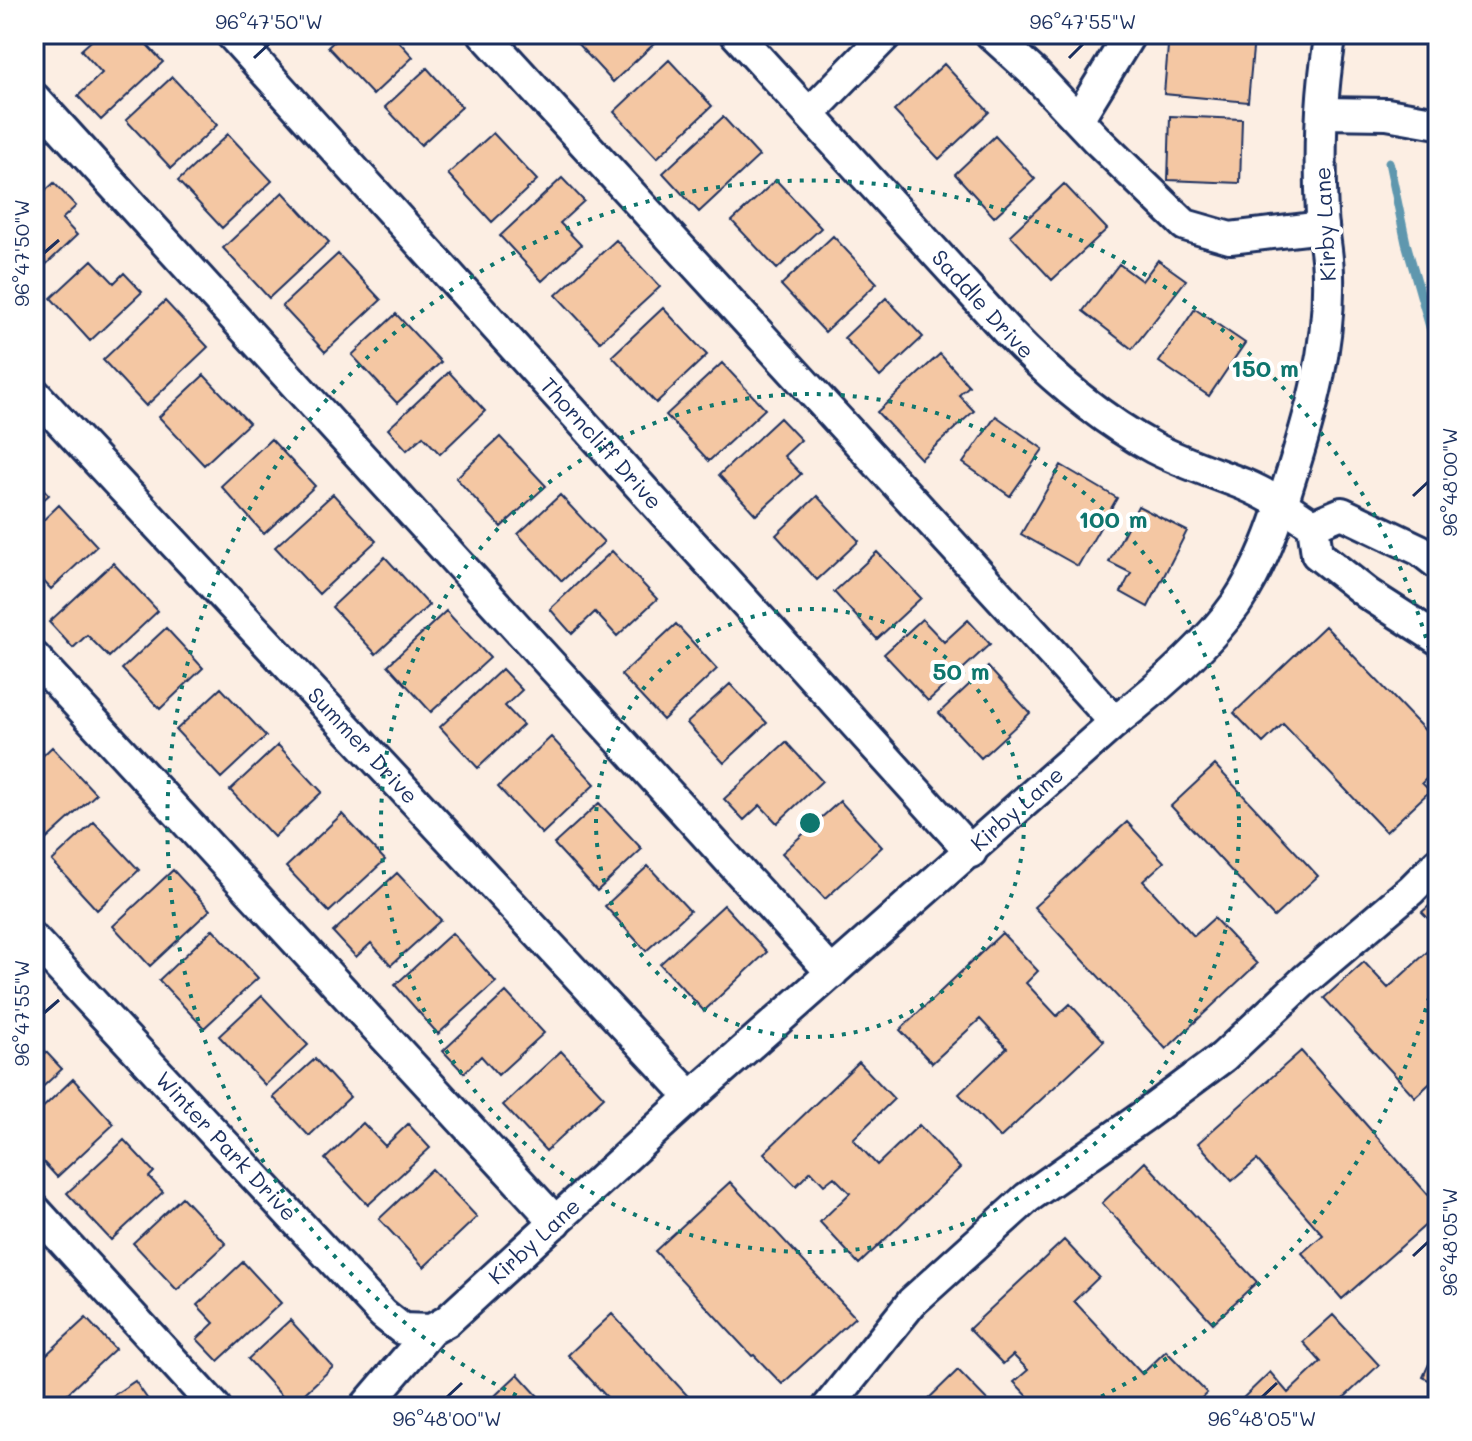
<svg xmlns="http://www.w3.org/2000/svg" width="1472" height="1441" viewBox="0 0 1472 1441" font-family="Mali,sans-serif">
  <rect width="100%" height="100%" fill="#fceee3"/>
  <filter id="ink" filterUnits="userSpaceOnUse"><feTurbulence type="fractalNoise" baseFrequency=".0125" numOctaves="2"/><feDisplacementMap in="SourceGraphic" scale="16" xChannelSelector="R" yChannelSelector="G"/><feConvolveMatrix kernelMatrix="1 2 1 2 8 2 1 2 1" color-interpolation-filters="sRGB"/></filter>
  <g filter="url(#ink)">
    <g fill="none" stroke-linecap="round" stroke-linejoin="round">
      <path stroke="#5e97ae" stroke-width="9" d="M1389,162L1406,243L1438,355"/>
    </g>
    <path fill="#f4c7a3" stroke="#1b2f5e" stroke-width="2" d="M99,34H137L163,62L101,120L78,96L102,73L81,50Z
      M342,34H392L413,57L373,95L328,47Z
      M580,34H647L655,43L613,82L574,40Z
      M1169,34L1254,38L1248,102L1164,94Z
      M669,60L712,106L657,158L614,112Z
      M944,64L989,112L939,159L894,111Z
      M427,68L462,107L421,145L385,107Z
      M172,77L217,125L171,168L126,120Z
      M1170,116L1242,119L1240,183L1168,180Z
      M723,117L759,156L699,212L663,173Z
      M493,133L537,180L492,222L448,174Z
      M228,134L272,181L222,228L178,181Z
      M995,136L1035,179L994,217L955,174Z
      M562,178L584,201L560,223L581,245L542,281L500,236Z
      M776,180L821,228L777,269L732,221Z
      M54,183L76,206L62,219L77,235L34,276V201Z
      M1064,184L1107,229L1052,280L1010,235Z
      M283,192L329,242L269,298L223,248Z
      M833,236L877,283L825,332L781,285Z
      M616,240L660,287L600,342L556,295Z
      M338,254L381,300L325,352L282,306Z
      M92,260L114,283L124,273L142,292L90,341L51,298Z
      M1158,260L1186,280L1132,349L1083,311L1119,264L1142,281Z
      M886,298L923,337L880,377L844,338Z
      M165,301L208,347L146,406L103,360Z
      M663,308L707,355L656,403L612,356Z
      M1195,309L1245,343L1209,396L1159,362Z
      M396,314L441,362L397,403L352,355Z
      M940,354L969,386L959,395L974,411L921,459L877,412Z
      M722,363L765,409L709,461L666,415Z
      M449,372L485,411L440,454L423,436L407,450L388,429Z
      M204,375L249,423L204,465L159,417Z
      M996,416L1043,449L1010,496L963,463Z
      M780,418L801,440L784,456L801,474L756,515L719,475Z
      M500,437L546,486L501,527L456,478Z
      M271,439L315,486L264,534L221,486Z
      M1061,465L1117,498L1078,566L1021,534Z
      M34,479L49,495L34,508Z
      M333,494L376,541L319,594L275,547Z
      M560,495L604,542L562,581L518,534Z
      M817,496L859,541L817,580L776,535Z
      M59,505L97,546L51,589L34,571V529Z
      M1138,506L1187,531L1148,607L1121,592L1131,573L1109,562Z
      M612,551L657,599L617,636L595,612L572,634L550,609Z
      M877,552L921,598L877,639L834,592Z
      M385,557L429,605L376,654L332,607Z
      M113,563L158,611L109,657L87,635L73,648L49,622Z
      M446,611L490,658L431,712L388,665Z
      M922,619L944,642L968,620L990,644L928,701L884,654Z
      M676,624L717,669L663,720L621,675Z
      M1325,626L1438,744V767L1422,783L1430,791L1386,832L1283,724L1263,743L1234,713Z
      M166,628L203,668L160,709L122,669Z
      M988,667L1030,713L981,758L939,713Z
      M502,669L522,690L505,706L523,725L478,768L440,727Z
      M730,684L767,723L724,763L687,723Z
      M221,688L266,736L221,778L176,730Z
      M551,737L595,784L542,834L498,787Z
      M786,742L822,781L777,823L760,805L744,820L724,799Z
      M278,745L322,792L274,837L230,790Z
      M52,747L96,794L39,846L34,841V764Z
      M1215,765L1318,876L1274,917L1171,806Z
      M840,801L882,847L825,899L782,853Z
      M599,803L642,849L597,891L554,844Z
      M342,814L385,860L329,912L286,867Z
      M94,822L139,870L97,910L52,861Z
      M1127,822L1164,862L1143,881L1194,936L1214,918L1257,964L1166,1049L1034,907Z
      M648,866L690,911L646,951L605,906Z
      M173,870L210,910L150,966L113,926Z
      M397,873L441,920L391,965L371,943L356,957L333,932Z
      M1438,898V929L1422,912Z
      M724,905L767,952L704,1011L660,964Z
      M213,929L258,978L204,1028L159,980Z
      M452,933L496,982L438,1034L395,985Z
      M1002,933L1038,971L1026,983L1057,1016L1070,1004L1104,1041L1000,1138L959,1094L1007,1048L980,1019L932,1063L900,1030Z
      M1438,942V1076L1415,1097L1324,998L1364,962L1388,988Z
      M506,992L544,1033L498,1075L481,1056L464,1073L443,1051Z
      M262,996L308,1045L265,1085L219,1036Z
      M34,1039L62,1069L34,1095Z
      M561,1051L604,1097L546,1151L503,1105Z
      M1301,1051L1438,1206V1214L1342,1299L1302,1253L1323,1235L1257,1160L1232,1181L1198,1143Z
      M315,1059L350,1097L309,1136L273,1097Z
      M859,1062L894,1099L853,1139L877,1165L919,1125L960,1168L859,1264L820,1222L850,1193L834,1177L824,1185L811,1171L796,1186L764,1153Z
      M73,1079L114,1124L57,1177L34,1152V1116Z
      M363,1123L385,1146L408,1124L430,1148L368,1205L325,1159Z
      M124,1140L154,1172L149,1177L163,1192L111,1240L67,1193Z
      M1145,1162L1257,1282L1213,1323L1102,1203Z
      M432,1169L477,1217L424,1267L379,1219Z
      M730,1182L855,1317L782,1384L754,1355L752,1356L655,1251Z
      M182,1197L226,1244L177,1290L133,1243Z
      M1064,1240L1099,1277L1074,1301L1142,1374L1166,1351L1207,1393L1192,1407H1038L1014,1382L1028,1370L1013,1355L1003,1364L969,1329Z
      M243,1262L281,1303L218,1361L197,1339L214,1323L197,1305Z
      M612,1314L698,1407H616L568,1355Z
      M1333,1315L1379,1365L1334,1407H1249L1242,1399L1270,1372L1288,1393L1321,1362L1303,1342Z
      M86,1318L115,1349L55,1405L34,1382V1366Z
      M290,1320L333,1367L291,1406L248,1359Z
      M1438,1344V1385L1423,1377Z
      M958,1370L994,1407H920Z
      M518,1374L548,1407H483Z
      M135,1381L153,1407H96Z"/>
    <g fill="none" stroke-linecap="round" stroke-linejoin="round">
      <g stroke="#1b2f5e" stroke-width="36">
        <g id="minor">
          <path id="s1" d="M231,34L971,852"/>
          <path d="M484,34L1115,722"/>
          <path id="s2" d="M736,34L1007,331C1051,377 1098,418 1154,448C1183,463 1215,473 1245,485C1269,495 1291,510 1313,525L1317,554L1368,594L1438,639"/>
          <path d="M991,34L1035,74L1096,139L1185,225L1230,238L1323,227"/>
          <path d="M34,98L832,973"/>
          <path d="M810,113L887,34"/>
          <path d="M1322,113L1387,114L1438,123"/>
          <path d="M1078,119L1130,34"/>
          <path id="s3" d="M34,393L691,1097"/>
          <path d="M1313,525L1342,513L1420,550L1438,564"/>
          <path d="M34,657L556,1222"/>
          <path id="s4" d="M34,940L383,1314L402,1329L431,1330"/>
          <path d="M34,1209L215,1407"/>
          <path id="s5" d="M365,1407L431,1330L447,1321L691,1097L1115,722C1157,689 1205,648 1236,604C1261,567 1276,525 1289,482C1311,414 1330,347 1328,275C1328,255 1323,235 1322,215C1319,155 1320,93 1331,34"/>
          <path d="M828,1407L912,1302L1027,1198L1145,1115L1223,1057L1305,980L1411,890L1438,863"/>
        </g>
      </g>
      <use href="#minor" stroke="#fff" stroke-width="30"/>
    </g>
  </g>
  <path fill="none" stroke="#1b2f5e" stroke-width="3" d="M254,58L269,44M1069,58L1083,44M44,253L59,240M1413,496L1428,482M44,1013L59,1000M1413,1256L1428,1242M447,1397L462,1383M1262,1397L1277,1383"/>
  <g fill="none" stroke="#0f766e" stroke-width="4" stroke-dasharray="4 8">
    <circle cx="810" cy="823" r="214"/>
    <circle cx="810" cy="823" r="429"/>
    <path d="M1438 962A643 643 0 0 1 1082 1406M538 1406A643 643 0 1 1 1438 684"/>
  </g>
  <g text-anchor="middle" stroke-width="8" stroke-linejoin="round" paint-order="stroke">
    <g font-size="22" fill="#1b2f5e" stroke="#fff">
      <text transform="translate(1325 224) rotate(-93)" y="8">Kirby Lane</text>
      <text dy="8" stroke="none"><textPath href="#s2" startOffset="366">Saddle Drive</textPath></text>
      <text dy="8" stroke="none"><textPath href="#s1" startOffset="552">Thorncliff Drive</textPath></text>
      <text dy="8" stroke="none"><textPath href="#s3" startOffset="482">Summer Drive</textPath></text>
      <text dy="8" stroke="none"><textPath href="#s5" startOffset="886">Kirby Lane</textPath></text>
      <text dy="8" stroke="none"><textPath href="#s4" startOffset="282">Winter Park Drive</textPath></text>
      <text dy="8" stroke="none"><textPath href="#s5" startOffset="238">Kirby Lane</textPath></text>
    </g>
  </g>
  <circle cx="810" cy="823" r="12" fill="#0f766e" stroke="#fff" stroke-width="4"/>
  <g font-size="24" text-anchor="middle" font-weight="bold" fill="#0f766e" stroke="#fff" stroke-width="8" stroke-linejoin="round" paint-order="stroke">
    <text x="1265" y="377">150 m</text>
    <text x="1113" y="528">100 m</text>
    <text x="961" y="680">50 m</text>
  </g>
  <rect width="1472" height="1441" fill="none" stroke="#fff" stroke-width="88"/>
  <rect x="44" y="44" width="1384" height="1353" fill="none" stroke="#1b2f5e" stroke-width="3"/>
  <g font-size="20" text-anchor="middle" fill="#1b2f5e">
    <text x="269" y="29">96°47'50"W</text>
    <text x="1083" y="29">96°47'55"W</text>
    <text transform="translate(22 253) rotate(-90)" y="7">96°47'50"W</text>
    <text transform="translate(1450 482) rotate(-90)" y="7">96°48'00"W</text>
    <text transform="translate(22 1013) rotate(-90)" y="7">96°47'55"W</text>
    <text transform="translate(1450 1242) rotate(-90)" y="7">96°48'05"W</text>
    <text x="447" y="1426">96°48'00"W</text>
    <text x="1262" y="1426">96°48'05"W</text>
  </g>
</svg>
